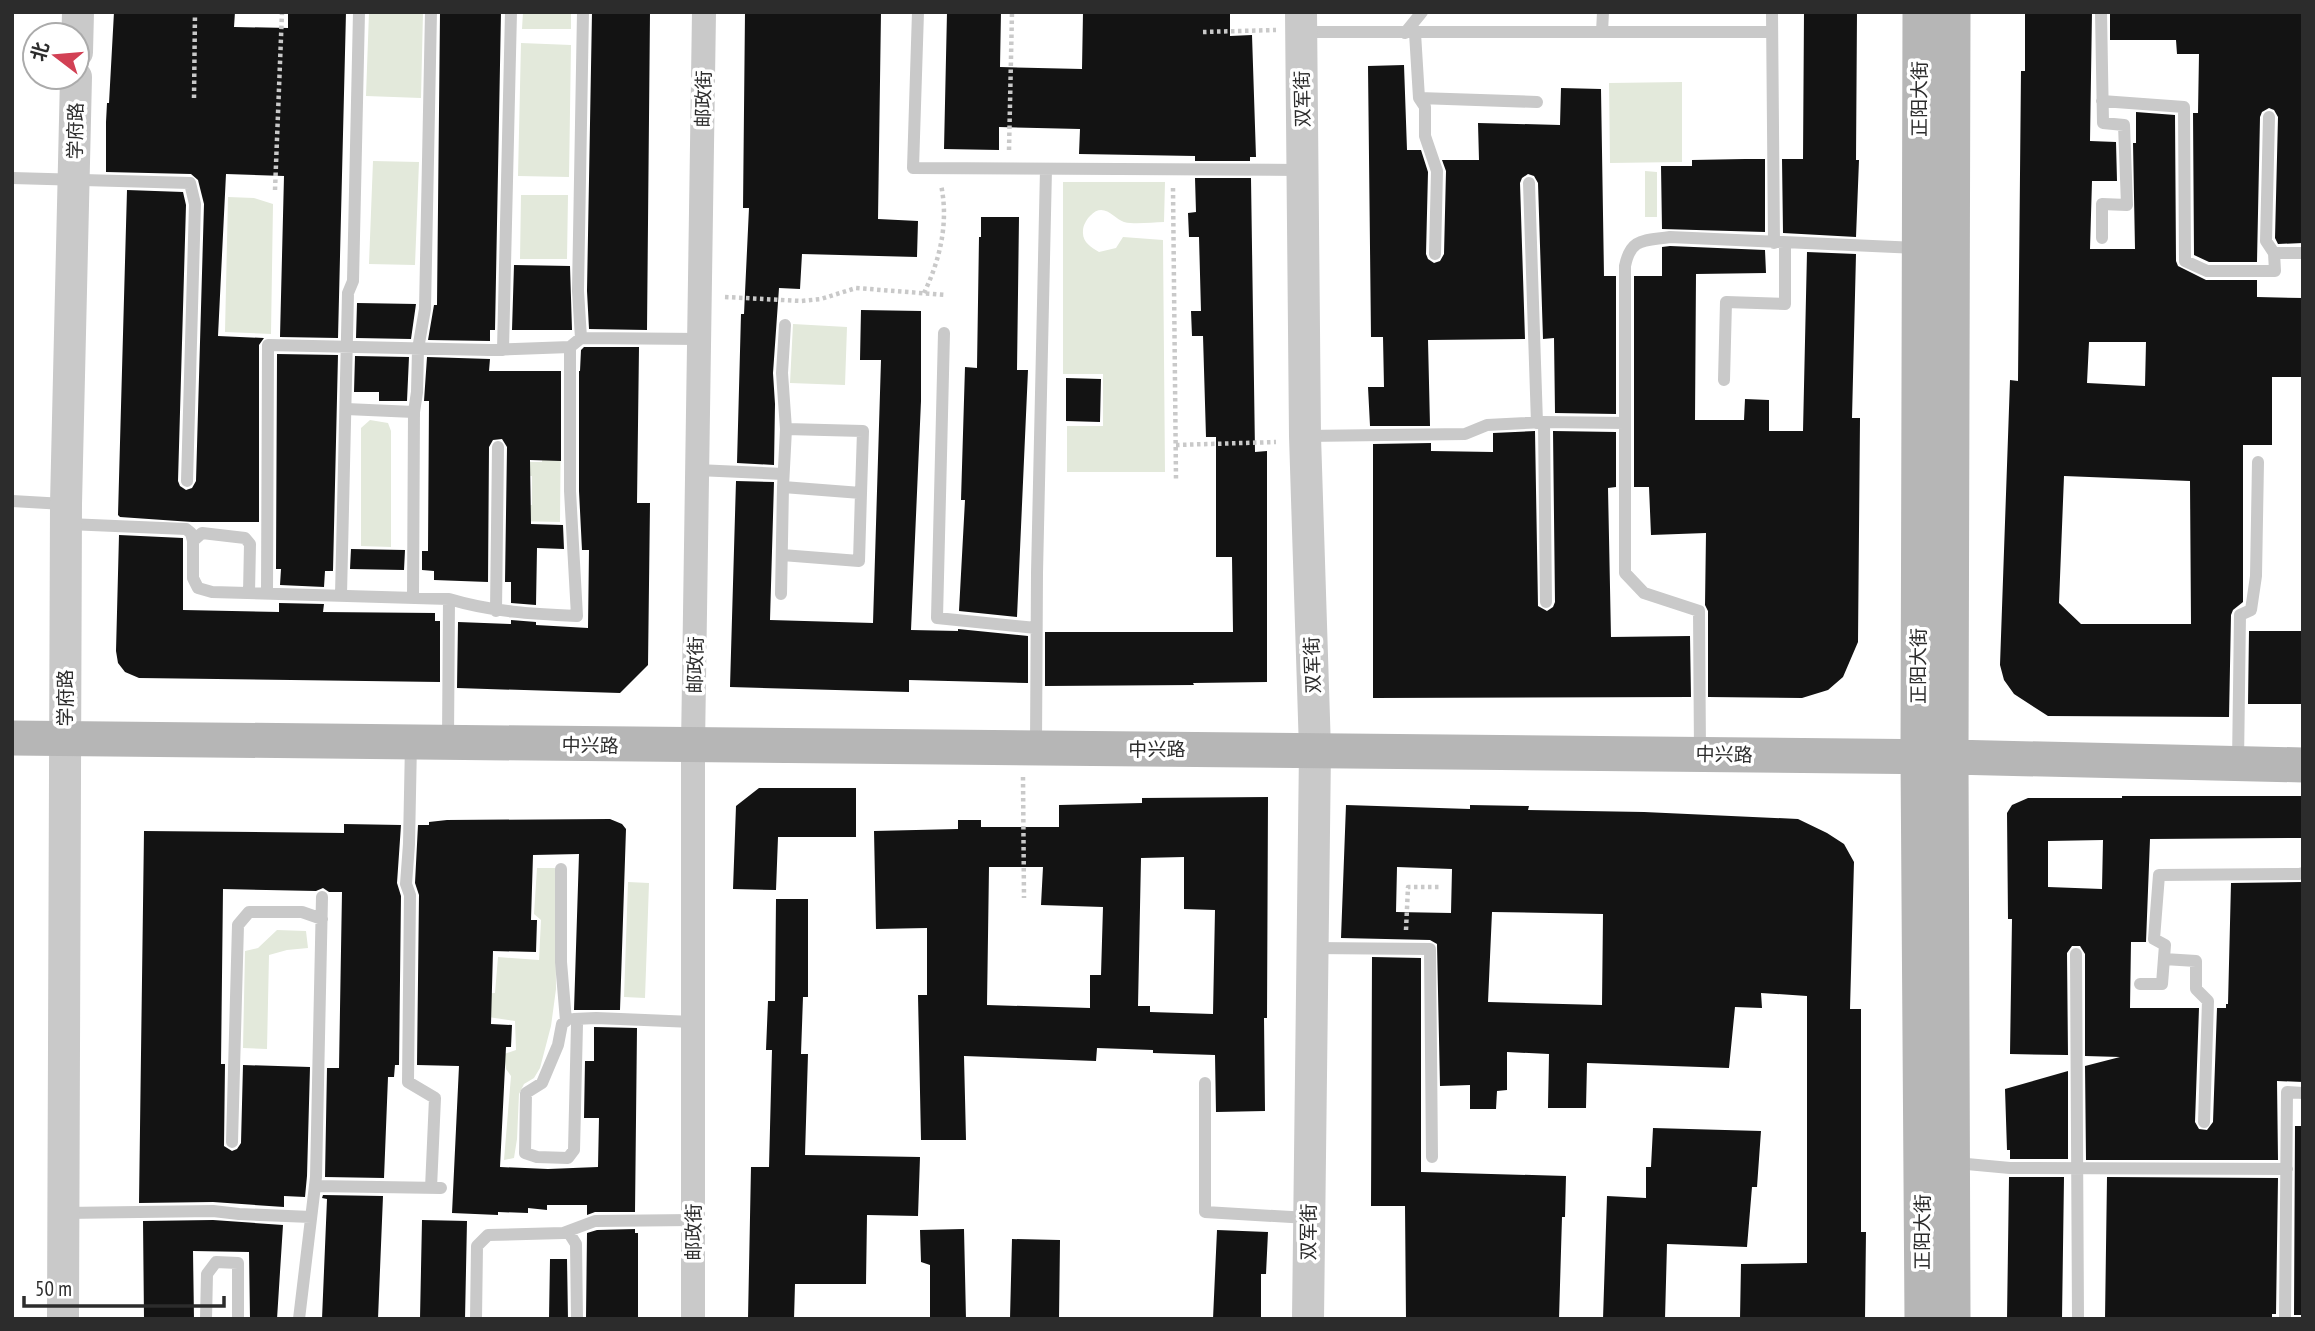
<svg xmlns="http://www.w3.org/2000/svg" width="2315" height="1331" viewBox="0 0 2315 1331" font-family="'PT Sans Narrow','Noto Sans SC',sans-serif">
  <rect width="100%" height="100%" fill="#fff"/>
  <path fill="#e3e9db" d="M369,12H423L421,98L366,96Z
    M523,12H571V29H522Z
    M521,43L571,45L569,177L518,176Z
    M1682,82V162L1610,163L1609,83Z
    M373,161L419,162L415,265L369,264Z
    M1645,171L1657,172V217H1645Z
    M1063,182H1165L1164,222C1152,222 1136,225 1124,222C1114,219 1104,201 1090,216C1086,220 1083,226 1083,231C1082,242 1091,247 1099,252L1116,248L1123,237L1163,240L1165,472H1067V426H1103V374H1063Z
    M521,195H568L567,259H520Z
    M228,197L254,198L273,204L271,334L225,332Z
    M793,324L847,327L845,385L790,383Z
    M546,412H561L560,522L515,521V505H532V476L517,475V462H542Z
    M370,420L388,423L391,431V547L361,546V428Z
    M537,868H555L556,989L551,1026L540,1068L534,1078L524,1084L519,1094L517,1139L514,1158L504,1160L511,1076L506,1069L504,1054L516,1050L515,1021L468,1014L465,994L495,993L498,957L539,960L541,920L534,914Z
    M628,882L649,883L645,998L624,997Z
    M277,930L306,931L308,948L287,950L269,955L267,1049L243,1048L245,951L258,948Z"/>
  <path fill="#131313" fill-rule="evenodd" d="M114,12H235L234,27L288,28V12H346L338,338L280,337L284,176L226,174L218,336L264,338L259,345V522H192L120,517L118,515L127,190L183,192L186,205L178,481L180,486L186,490L192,488L196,481L204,204L198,180L191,174L106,172V122L107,103H109Z
    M440,12H501L495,330H490V341L428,340L434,305H437Z
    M592,12H650L647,330L589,329L587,291Z
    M745,12H881L878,219L918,221L917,257L802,254L800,289L779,288L773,373L775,404L774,465L737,463L741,314H744L749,208H743Z
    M947,12H1001L1000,67L1082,69L1083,12H1230V36L1252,35L1256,157H1250V161H1195V156L1079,154L1080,129L999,127V150L944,149Z
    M1804,12H1857L1856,160H1859L1856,237L1783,233L1782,159H1803Z
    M2025,12H2092L2090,141L2116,142L2117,181H2092L2090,249H2135L2133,143H2136V112L2175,115L2176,261L2178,266L2206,280H2257V297L2303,298V377H2272V445H2243V602L2233,610L2231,615L2229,717L2048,716L2014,694L2004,680L2000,665L2010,380L2018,381L2021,71H2025ZM2089,342H2146L2145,386L2087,383ZM2064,476L2190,481L2191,624H2081L2059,603Z
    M2110,12H2303V243L2278,244L2275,238L2278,117L2274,110L2269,108L2262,112L2260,117L2257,262H2209L2194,255L2193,113H2198L2199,54H2177L2176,40H2110Z
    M1404,65L1407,150H1421L1428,172L1426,254L1428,259L1434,263L1440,261L1444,254L1446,171L1442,160H1479L1478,123L1560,125L1561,88L1601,89L1604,276H1616V414L1555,413L1554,338L1543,339L1538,183L1534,176L1528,174L1522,178L1520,183L1525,339L1428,340L1430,426H1370L1368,387H1384L1383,337H1371L1368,66Z
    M1745,159H1765V232L1662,229L1661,166H1692V160Z
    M1195,178H1251L1255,452L1267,451V682L1193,683L1194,685L1045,686V632H1233L1232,557H1216V437H1206L1203,336H1192L1191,311H1201L1199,237H1189L1188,213L1196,212Z
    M981,217H1019L1017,370H1028L1017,617L959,611L965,500H961L965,367L977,368L979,237H981Z
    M1670,246L1765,250L1766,273L1696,274L1695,420H1744L1745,399L1769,400V431H1803L1807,252L1856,254L1852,418H1860L1858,642L1843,677L1828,690L1802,698L1708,697V611L1705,605L1706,533L1651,535L1649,487H1634V276H1662V247Z
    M514,265L570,266L572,330H512Z
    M357,303L416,304L411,339L356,338Z
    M861,310L921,311V401L911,630L958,631V629L1028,636V683L909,680V692L730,687L736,481L774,482L770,620L873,623L881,360H860Z
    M584,347H639L637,503H650L648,665L620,693L457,688L458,622L511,624V620L536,622V625L588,628L589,550H582L579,491V371H580L581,350Z
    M277,354L338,355L333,571H325L324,587L280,585L281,569H276Z
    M355,356L409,357L407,401H379V392H354Z
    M427,357L490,359L489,371H561V461L530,460L531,524L563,525L564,549L537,548L536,605L511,603V582H505L507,447L502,439L493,440L489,447L488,582L434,580V571L422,570V551H428L429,401H424Z
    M1066,378L1101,379L1100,422L1066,421Z
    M1535,431L1538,606L1547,611L1553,607L1555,602L1553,431L1616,432V487L1608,488L1611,637L1690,636L1691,697L1373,698V444L1431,443V451L1493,452V433Z
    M119,535L183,538V610L279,612V603L324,604L323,612L435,613V621H440V682L139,678L125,672L118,663L116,651Z
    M351,549L405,550L404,570L350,569Z
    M2249,631H2303V704H2248Z
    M759,788H856V837H778L776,890L733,889L736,806Z
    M2122,796H2303V838L2150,839L2146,942H2131L2130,1008H2199L2195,1122L2199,1129L2207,1130L2213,1122L2217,1008H2226V1004H2228L2231,883L2303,882V1082L2277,1081L2278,1160H2086L2085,1066L2120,1057L2085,1056V954L2080,946H2072L2067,953L2068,1055L2010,1054L2012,919H2008L2007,813L2012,805L2028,798H2122ZM2103,840L2102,889L2048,887V841Z
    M1268,797L1267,1018H1264L1265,1111L1216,1112L1215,1055L1153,1053V1050L1097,1048L1096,1061L964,1056L966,1140H921L918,995H927V928L876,929L874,831L958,829V820H981V827H1059V805L1142,803V798ZM1184,857V909L1215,910L1213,1014L1150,1012V1006H1138L1141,858ZM989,867H1043L1041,905L1103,907L1101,975H1090V1008L987,1005Z
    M1346,805L1470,809V805L1529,806L1528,810L1644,812L1798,819L1827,833L1844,844L1854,862L1850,1009H1861V1232H1866L1865,1319H1740L1741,1264L1807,1263V996L1761,993L1762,1008L1735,1007L1729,1068L1587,1063L1586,1108H1548L1549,1054L1507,1052V1090L1497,1091L1496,1109H1470V1085L1440,1086L1437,944L1430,940L1341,938ZM1397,867L1452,869L1451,913L1396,912ZM1492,912L1603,914L1602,1005L1488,1002Z
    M610,819L622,824L626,829L620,1010H574L579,854L533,855L531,920H537L536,952L493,951L491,1024L512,1025L511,1047H506L500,1167L548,1169L598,1167L599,1118H584L585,1061H594V1027L637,1028L635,1212H595L587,1215V1205H547V1210L528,1208V1213L498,1212V1215L452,1213L459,1066L417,1065L419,895L415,883L418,825H429V822L447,820Z
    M344,824L401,825L397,883L401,896L399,1065H395L394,1077H388L384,1178L325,1177L327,1068H339L342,892H329L323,888L316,891L223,889L221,1064H225L224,1146L232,1151L237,1149L241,1143L243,1065L310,1067L307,1176L305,1197L284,1196V1207L213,1202L139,1203L144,831L344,833Z
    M776,899H808V997H803L801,1054H808L805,1155L920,1157L918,1216L867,1215L866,1284H795L794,1319H748L751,1167H769L772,1050H766L768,1001H775Z
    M1372,957L1421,958V1172L1566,1176L1565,1217H1562L1559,1319H1406L1405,1206H1371Z
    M2068,1071V1159H2010V1150H2007L2005,1089Z
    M2295,1126H2303V1315H2294Z
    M1653,1128L1761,1131L1757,1187H1752L1747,1247L1667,1244L1665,1319H1603L1607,1196L1646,1198V1167H1651Z
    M2009,1177H2064L2062,1319H2007Z
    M2107,1177L2278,1178L2276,1314H2272V1319H2105Z
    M323,1195L383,1196L378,1319H322L327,1199L322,1198Z
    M213,1220L283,1225L277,1319H250L249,1252L193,1251L194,1319H144L143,1221Z
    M422,1220L467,1221L465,1319H420Z
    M635,1229V1233H638V1319H586L587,1233L597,1230Z
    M964,1229L966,1319H930V1265L921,1262L920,1230Z
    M1217,1230L1268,1232L1266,1274H1261V1319H1213Z
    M1012,1239L1060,1240L1059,1319H1010Z
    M550,1259H567L568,1319H549Z"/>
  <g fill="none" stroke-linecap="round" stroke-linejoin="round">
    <path stroke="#c9c9c9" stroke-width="4.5" stroke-dasharray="3.5 3.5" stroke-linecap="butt" d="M1203,32L1276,30
      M194,98L195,12
      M1009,150L1012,12
      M1173,188L1176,479
      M275,190L282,12
      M924,293C940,260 949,222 941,185
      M725,297L801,301L821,299L856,288L946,295
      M1176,445L1276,442
      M1023,777L1024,898
      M1406,930L1408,887H1441"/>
    <path stroke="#c9c9c9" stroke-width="12" d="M918,12L913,168L1302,170
      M1772,12L1774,243
      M2101,12L2103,123L2124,125L2127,205L2102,204V238
      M1301,32H1771
      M1602,32L1603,12
      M1405,33L1422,12
      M1415,33L1419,98L1425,107V136L1437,171L1435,254
      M1419,98L1537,102
      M2102,101L2184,107L2185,261L2207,271H2275L2274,253H2303
      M2269,117L2266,241L2274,253
      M12,178L190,183L195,204L187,481
      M1529,183L1537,423
      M785,325L782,373L786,429
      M944,333L937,618L1036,628
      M581,338L578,291L583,12
      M503,350L511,12
      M1724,380L1726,302L1785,304V244
      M346,409L414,412
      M1544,422L1546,602
      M1625,423V573L1644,593L1699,611L1700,754
      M1305,436L1465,434L1487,425L1544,422L1625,423V266C1631,237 1644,241 1670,237L1917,248
      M697,470L783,474
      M12,501L64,504
      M68,524L186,529L191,533L193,541
      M782,555L859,561L861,493L783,487
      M267,592L268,345L489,350L570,347L581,338L700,339
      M249,593L250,544L245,538L202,533L193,541V578L198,588L212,592L449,599L448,739
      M781,594L783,487L786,429L863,431L861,493
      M341,595L348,293L353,281L359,12
      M413,598L414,412L417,392L418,349L425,309L431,12
      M449,599C492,612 533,614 577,616L570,491V347
      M496,611L498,447
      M411,743L409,844L406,884L410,895L408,1082L435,1098L431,1188
      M1036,744L1037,573L1046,169
      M2238,763L2240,615L2251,610L2256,576L2258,462
      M561,869V962L566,1021L562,1024L558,1045L542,1083L526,1093L525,1153L537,1157L568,1158L574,1150L577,1024L579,1019
      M1313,948L1430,949L1432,1157
      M2076,954L2078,1319
      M2164,959L2196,961V989L2208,1001L2204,1122
      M2140,984H2162L2165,945L2154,939L2159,875L2299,874L2303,873
      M574,1019L596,1018L693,1022
      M1205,1083V1212L1308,1218
      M232,1142L238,925L249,912H302L322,919
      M1956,1163L2010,1168L2287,1169
      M315,1186L441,1188
      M64,1213L213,1211L239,1214L311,1217
      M563,1233L595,1221L693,1220
      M206,1319L207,1274L216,1262L238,1263V1319
      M299,1319L316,1177L322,897
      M476,1319L477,1246L488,1235L563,1233H569L576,1244L577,1319
      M2285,1319L2287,1092L2303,1093"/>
    <path stroke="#c9c9c9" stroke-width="24" d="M693,1319V746L704,12"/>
    <path stroke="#c9c9c9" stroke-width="32" d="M1301,12L1305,436L1315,750L1308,1319
      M77,52L78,12
      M63,1319L66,504L76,77"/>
    <path stroke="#b6b6b6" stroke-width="35" d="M1920,12L1918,756L1922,1319
      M1953,12L1951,757L1953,1319
      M12,738L1951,757L2303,765"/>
  </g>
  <g text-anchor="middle" stroke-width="7" stroke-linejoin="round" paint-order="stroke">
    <g font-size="19" fill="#2c2c2c" stroke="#fff">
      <text transform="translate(703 99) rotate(-89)" y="7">邮政街</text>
      <text transform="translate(1302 99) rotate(-91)" y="7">双军街</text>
      <text transform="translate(1919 99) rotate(-90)" y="7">正阳大街</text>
      <text transform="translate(75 131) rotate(-89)" y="7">学府路</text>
      <text transform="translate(695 665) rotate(-89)" y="7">邮政街</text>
      <text transform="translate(1312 665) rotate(-92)" y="7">双军街</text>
      <text transform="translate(1918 666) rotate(-90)" y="7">正阳大街</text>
      <text transform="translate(65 698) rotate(-90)" y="7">学府路</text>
      <text transform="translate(590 745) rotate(1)" y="7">中兴路</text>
      <text x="1157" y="756">中兴路</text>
      <text transform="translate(1724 754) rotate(1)" y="7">中兴路</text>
      <text transform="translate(693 1232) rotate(-90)" y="7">邮政街</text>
      <text transform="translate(1308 1232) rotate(-90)" y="7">双军街</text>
      <text transform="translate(1922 1232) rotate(-90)" y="7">正阳大街</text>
    </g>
  </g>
  <rect width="2315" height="1331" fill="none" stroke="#2c2c2c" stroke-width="28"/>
  <g transform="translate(56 56) rotate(286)"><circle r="33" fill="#ffffff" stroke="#ababab" stroke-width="2"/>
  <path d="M0-5L12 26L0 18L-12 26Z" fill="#d24054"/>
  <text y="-10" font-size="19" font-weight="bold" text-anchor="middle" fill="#2c2c2c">北</text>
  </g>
  <path d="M24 1296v10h200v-10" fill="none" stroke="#2c2c2c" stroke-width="3.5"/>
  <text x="35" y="1296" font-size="21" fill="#2c2c2c" stroke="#ffffff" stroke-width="5" paint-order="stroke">50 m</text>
</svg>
